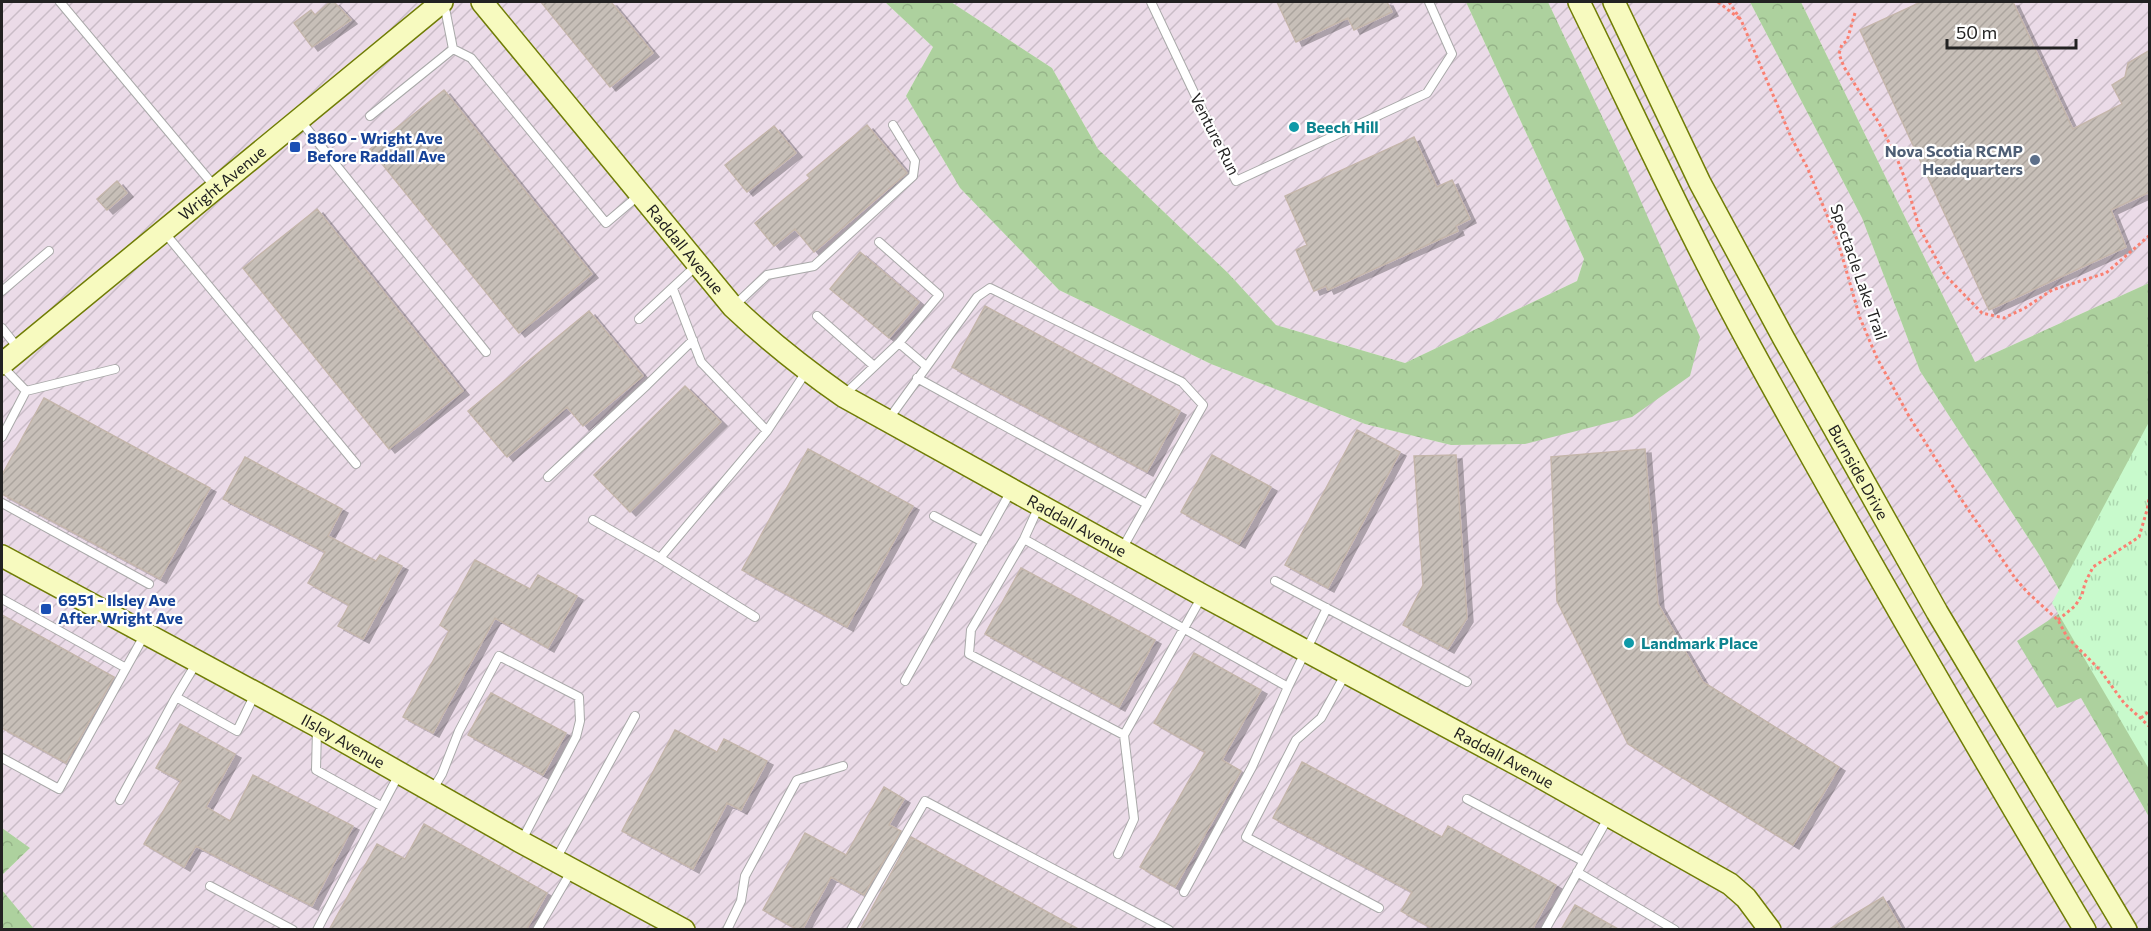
<svg xmlns="http://www.w3.org/2000/svg" width="2151" height="931" viewBox="0 0 2151 931" font-family="Commissioner,sans-serif">
  <defs>
    <pattern id="industrial-furrows" width="10" height="10" patternUnits="userSpaceOnUse" patternTransform="scale(1.5)"><rect width="10" height="10" fill="#ebdbe8"/><path d="M-1 1l2-2M0 10L10 0M9 11l2-2" fill="none" stroke="#c9bcc7"/></pattern>
    <pattern id="forest-crowns" width="20" height="18" patternUnits="userSpaceOnUse" patternTransform="scale(1.5)"><rect width="20" height="18" fill="#add19e"/><path d="M2 6a3 3 0 1 1 6 0M12 15a3 3 0 1 1 6 0" fill="none" stroke="#95b388"/></pattern>
    <pattern id="park-tufts" width="24" height="20" patternUnits="userSpaceOnUse" patternTransform="scale(1.5)"><rect width="24" height="20" fill="#c8facc"/><path d="M3 7l-1-3M5 7V3M7 7l1-3M15 17l-1-3M17 17v-4M19 17l1-3" fill="none" stroke="#acd6af"/></pattern>
    <pattern id="building-hatch" width="6" height="6" patternUnits="userSpaceOnUse" patternTransform="scale(1.5)"><rect width="6" height="6" fill="#c7bfb8"/><path d="M-1 1l2-2M0 6l6-6M5 7l2-2" fill="none" stroke="#aba49e"/></pattern>
    <filter id="shadow"><feDropShadow dx="6" dy="4" stdDeviation="0" flood-color="#0004"/></filter>
  </defs>
  <rect width="100%" height="100%" fill="#f2efe9"/>
  <path fill="url(#industrial-furrows)" d="M2,2H885L933,47L906,96L960,188L1059,290L1211,364L1365,424L1451,445L1525,444L1626,167L1548,2H1750L1862,218L1920,371L2038,553L2069,608L2017,641L2081,698L2149,817V929H34L2,890V875L30,848L2,828Z
    M951,2H1466L1584,259L1577,281L1405,363L1276,325L1228,273L1098,149L1052,68Z
    M1801,2H2149V283L1975,362Z"/>
  <path fill="url(#forest-crowns)" d="M885,2H951L1052,68L1098,149L1228,273L1276,325L1405,363L1577,281L1584,259L1466,2H1548L1626,167L1700,337L1690,376L1632,417L1525,444L1451,445L1365,424L1211,364L1059,290L960,188L906,96L933,47Z
    M1750,2H1801L1975,362L2149,283V817L2081,698L2057,708L2017,641L2069,607L2038,553L1920,371L1862,218Z
    M2,828L30,848L2,875Z
    M2,890L34,929H2Z"/>
  <path fill="url(#park-tufts)" d="M2149,422H2150L2149,769L2052,603Z"/>
  <path fill="url(#building-hatch)" stroke="#c4b6ab" stroke-width="1.5" filter="url(#shadow)" d="M330,2H334L351,20L312,47L294,23L311,10L315,15Z
    M541,2H611L653,53L610,87Z
    M1277,2H1387L1392,12L1354,30L1348,18L1296,42Z
    M1921,2H2013L2073,129L2122,104L2112,85L2125,77L2128,63L2150,50V192L2111,210L2126,247L1989,310L1860,30Z
    M444,90L592,274L519,333L370,149Z
    M867,125L907,173L814,252L795,229L774,246L755,223L810,178L807,175Z
    M774,126L796,153L747,192L725,165Z
    M1414,137L1437,187L1452,180L1470,219L1456,226L1458,231L1328,290L1326,286L1314,291L1296,250L1307,245L1285,196Z
    M117,181L127,193L107,210L97,199Z
    M317,209L463,391L389,449L243,268Z
    M860,252L919,302L889,338L830,289Z
    M985,306L1180,411L1147,472L952,367Z
    M589,311L643,376L583,426L567,407L507,457L468,411Z
    M685,386L721,422L630,512L594,475Z
    M44,398L210,488L160,579L2,494V475Z
    M1357,430L1400,452L1328,588L1285,565Z
    M808,449L913,506L847,627L742,570Z
    M1645,449L1658,604L1703,682L1839,767L1793,845L1628,744L1557,601L1551,457Z
    M1212,455L1271,487L1239,544L1181,512Z
    M1456,455L1467,618L1448,649L1403,625L1423,585L1414,456Z
    M245,457L342,509L328,536L376,561L380,555L402,566L363,639L338,626L349,605L308,583L325,552L223,499Z
    M475,560L530,589L538,575L577,596L548,648L495,618L433,733L403,717L449,631L440,625Z
    M1021,568L1155,640L1119,707L985,634Z
    M2,615L114,677L66,763L2,728Z
    M1194,653L1261,690L1222,760L1241,771L1175,887L1140,867L1205,752L1154,723Z
    M491,693L566,733L543,775L468,735Z
    M180,724L235,754L206,807L230,821L253,775L353,826L312,906L196,846L184,867L144,844L181,781L156,768Z
    M675,730L717,752L724,739L767,761L741,810L727,803L693,869L622,831Z
    M1302,762L1442,837L1448,826L1556,885L1532,930H1435L1401,911L1412,892L1273,818Z
    M884,787L904,799L889,825L901,831L864,895L831,877L802,930H798L763,910L805,833L846,855Z
    M424,824L547,893L526,930H329L377,844L405,859Z
    M911,837L1080,930H860Z
    M1883,897L1902,930H1828Z
    M1575,905L1620,930H1561Z"/>
  <g fill="none" stroke-linecap="round" stroke-linejoin="round">
    <g stroke="#a9a9a9" stroke-width="10">
      <path id="lane" d="M60,2L215,187
        M1151,2L1236,181L1427,93L1452,54L1429,2
        M453,49L471,58L606,223L638,196
        M370,116L453,49L444,3
        M300,120L486,352
        M164,232L356,464
        M673,289L701,362L767,431
        M2,291L49,251
        M734,306L767,275L814,266L913,176L915,161L893,125
        M817,316L874,366
        M639,319L697,265
        M2,328L18,348
        M899,343L926,366
        M2,366L26,391
        M917,378L1147,504
        M844,395L899,343L939,295L879,242
        M888,420L977,297L990,288L1182,382L1203,405L1122,549
        M2,437L26,391L115,369
        M548,477L647,385L693,340
        M2,503L149,584
        M1039,506L1024,539L971,630L969,654L1124,735L1134,819L1118,854
        M934,516L983,542
        M593,520L660,558L755,617
        M1024,539L1288,687
        M660,558L767,431L806,372
        M1275,581L1467,682
        M2,599L126,668
        M1346,673L1321,718L1296,740L1246,837L1379,908
        M905,681L1011,491
        M176,697L237,731L254,696
        M317,729L316,770L381,806
        M1124,735L1201,598
        M2,758L59,789L145,634
        M433,789L442,774L459,731L499,656L579,697L580,721L576,737L522,840
        M1467,799L1583,861
        M120,800L176,697L197,662
        M556,859L635,716
        M1577,872L1675,930
        M210,886L293,930
        M1184,892L1252,767L1288,687L1327,608
        M317,930L398,776
        M537,930L572,870
        M727,930L741,901L745,876L797,780L843,766
        M851,930L925,801L1169,930
        M1545,930L1608,818"/>
    </g>
    <g stroke="#707d05" stroke-width="24">
      <g id="secondary">
        <path id="s1" d="M482,2L733,307C769,341 803,368 843,396L1202,595L1533,773L1730,884L1746,898L1770,930"/>
        <path d="M1579,2C1635,116 1688,232 1749,344C1857,542 1970,736 2085,930"/>
        <path id="s2" d="M1614,2L1700,183L1784,339L1937,612L2126,930"/>
        <path id="s3" d="M2,364L442,2"/>
        <path id="s4" d="M2,556L317,726L521,842L684,930"/>
      </g>
    </g>
    <path stroke="#fa8072" stroke-width="3" stroke-dasharray="3 3" stroke-linecap="butt" d="M1718,2L1740,19
      M1729,2L1741,20L1791,137L1808,169L1838,242L1860,318L1877,358L1910,418L1957,493L2015,578L2027,592L2058,620L2067,637L2100,670L2124,703L2150,727
      M1855,13L1847,41L1842,44L1839,54L1844,67L1879,123L1896,156L1905,179L1919,227L1945,275L1982,313L2004,318L2025,308L2052,290L2106,273L2150,235
      M2058,620L2075,606L2082,595L2085,583L2093,567L2139,537L2147,510L2150,493
      M2141,718L2150,710"/>
    <use href="#lane" stroke="#fff" stroke-width="8"/>
    <use href="#secondary" stroke="#f7fabf" stroke-width="21"/>
  </g>
  <g fill="#0f9aa8" stroke="#fff" stroke-width="2">
    <circle cx="1294" cy="127" r="6"/>
    <circle cx="1629" cy="643" r="6"/>
  </g>
  <g fill="#1a4fb4" stroke="#fff" stroke-width="2">
    <rect x="289" y="141" width="12" height="12" rx="3"/>
    <rect x="40" y="603" width="12" height="12" rx="3"/>
  </g>
  <circle fill="#5c6f8a" stroke="#fff" stroke-width="2" cx="2035" cy="160" r="6"/>
  <g text-anchor="middle" stroke-width="4.5" stroke-linejoin="round" paint-order="stroke">
    <g font-size="16" font-weight="bold" fill="#0d838f" stroke="#fff" text-anchor="start">
      <text x="1306" y="133">Beech Hill</text>
      <text x="1641" y="649">Landmark Place</text>
    </g>
    <g font-size="16" fill="#222" stroke="#fff">
      <text transform="translate(1215 134) rotate(63)" y="6">Venture Run</text>
      <text dy="6" stroke="none"><textPath href="#s3" startOffset="285">Wright Avenue</textPath></text>
      <text dy="6" stroke="none"><textPath href="#s1" startOffset="320">Raddall Avenue</textPath></text>
      <text transform="translate(1859 272) rotate(71)" y="6">Spectacle Lake Trail</text>
      <text dy="6" stroke="none"><textPath href="#s2" startOffset="530">Burnside Drive</textPath></text>
      <text dy="6" stroke="none"><textPath href="#s1" startOffset="804">Raddall Avenue</textPath></text>
      <text dy="6" stroke="none"><textPath href="#s4" startOffset="388">Ilsley Avenue</textPath></text>
      <text dy="6" stroke="none"><textPath href="#s1" startOffset="1290">Raddall Avenue</textPath></text>
    </g>
    <g font-size="16" font-weight="bold" fill="#164399" stroke="#fff" text-anchor="start">
      <text x="307" y="144">8860 - Wright Ave<tspan x="307" dy="18">Before Raddall Ave</tspan></text>
      <text x="58" y="606">6951 - Ilsley Ave<tspan x="58" dy="18">After Wright Ave</tspan></text>
    </g>
    <g font-size="16" font-weight="bold" fill="#4e5e75" stroke="#fff" text-anchor="end">
      <text x="2023" y="157">Nova Scotia RCMP<tspan x="2023" dy="18">Headquarters</tspan></text>
    </g>
  </g>
  <rect width="2151" height="931" fill="none" stroke="#222222" stroke-width="6"/>
  <path d="M1947 39v9h129v-9" fill="none" stroke="#222222" stroke-width="3"/>
  <text x="1956" y="39" font-size="18" fill="#222222" stroke="#ffffff" stroke-width="4.5" paint-order="stroke">50 m</text>
</svg>
